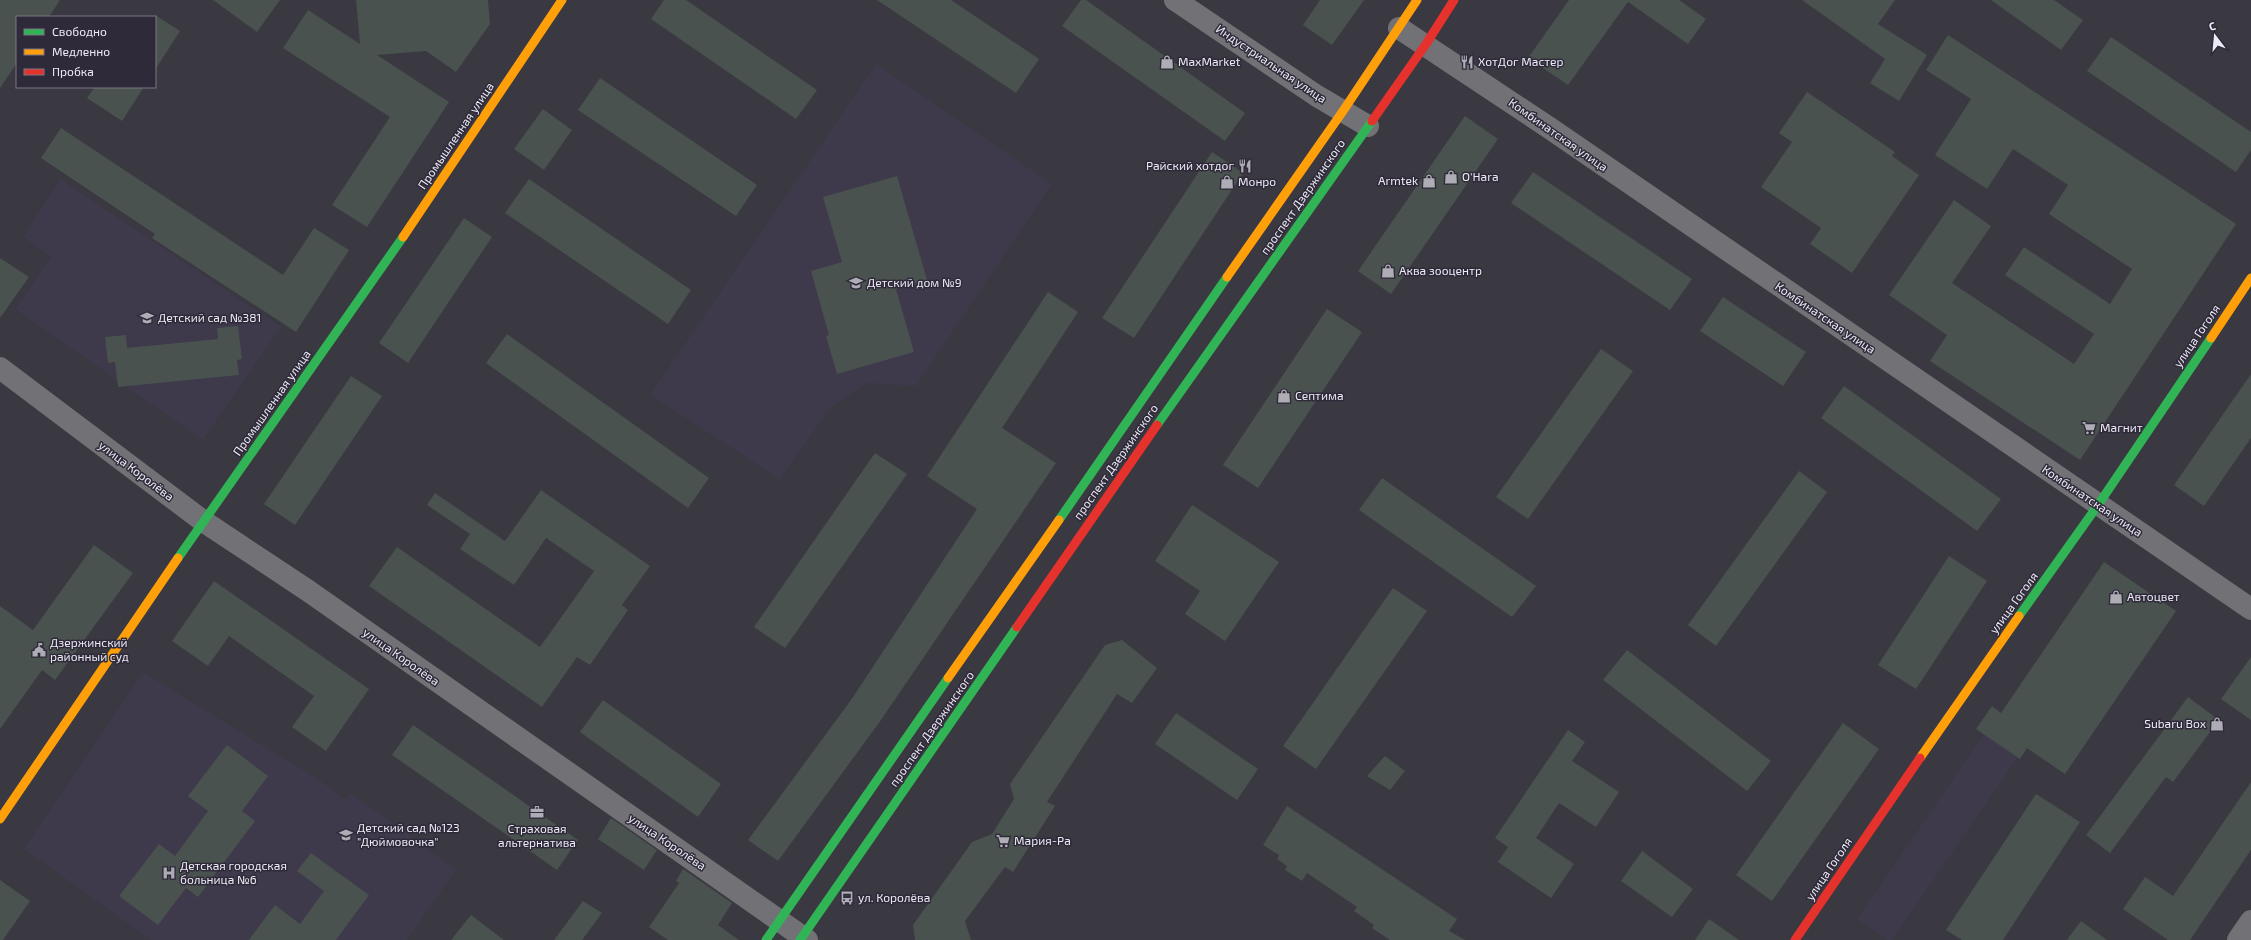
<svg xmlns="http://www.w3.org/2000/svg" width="2251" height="940" viewBox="0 0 2251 940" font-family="'Exo 2',sans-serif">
  <rect width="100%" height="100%" fill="#3a3840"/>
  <path fill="#3f394c" d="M876,64L1052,184L916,386L867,383L831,407L780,479L650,395Z
    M60,179L281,327L203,440L15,309L51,257L23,237Z
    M143,672L321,781L344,799L351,793L456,870L407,940H151L24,849Z
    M1984,734L2018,757L1892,940H1887L1857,919Z"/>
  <path fill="#49524e" d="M0,0H60L49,17H17V63L0,88Z
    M213,0H280L257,32Z
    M356,0H488L490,24L456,72L426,51L377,55L449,102L367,227L332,205L390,117L283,48L308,10L360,44Z
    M664,0H686L817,90L796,119L651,19Z
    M877,0H951L1039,59L1016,93Z
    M1081,0H1086L1245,113L1225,141L1062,26Z
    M1320,0H1364L1332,45L1303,25Z
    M1569,0H1679L1706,19L1688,44L1628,2L1568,85L1528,58Z
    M1802,0H1895L1878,24L1927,55L1899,101L1870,83L1885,59Z
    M1991,0H2054L2083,20L2061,50Z
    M155,15L180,31L155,70Z
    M1948,35L2236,224L2080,460L1930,361L1947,335L1889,295L1954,200L1991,226L1952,283L2074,364L2094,334L2005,275L2024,247L2110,304L2132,269L2049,214L2068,185L2013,149L1987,189L1935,155L1971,99L1926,70Z
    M2111,37L2251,132V150L2236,172L2087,71Z
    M600,78L757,185L736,216L578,110Z
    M95,87H144L122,121L87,98Z
    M1807,92L1895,152L1892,156L1919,175L1852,273L1810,244L1821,228L1761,187L1792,142L1779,133Z
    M543,109L572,130L544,170L514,149Z
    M1465,116L1498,139L1391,294L1358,271Z
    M61,128L283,275L314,228L349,250L296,332L152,238L155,234L41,158Z
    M1212,152L1243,173L1134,338L1102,318Z
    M1533,172L1692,279L1670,310L1511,203Z
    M897,176L927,280L896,289L914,352L837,374L826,336L829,335L811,271L842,262L823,197Z
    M529,179L691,290L668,324L505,213Z
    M464,218L492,237L408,363L379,343Z
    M0,258L29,277L0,318Z
    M1048,292L1078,312L1002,428L1056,463L881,720L778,861L748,840L851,700L977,509L927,476Z
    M1723,297L1806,352L1783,386L1700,331Z
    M1327,309L1362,332L1258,488L1223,465Z
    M238,326L242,359L237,360L239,375L118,387L115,362L108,363L105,337L126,335L127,348L218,339L217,328Z
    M507,334L709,478L688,508L486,363Z
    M1601,349L1633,371L1528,519L1496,497Z
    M2251,374V438L2204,506L2174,485Z
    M351,376L382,396L295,525L264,504Z
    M1844,386L2001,499L1977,531L1821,418Z
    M875,453L907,474L785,648L754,627Z
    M1799,471L1827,492L1716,646L1688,625Z
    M1382,478L1536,586L1512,617L1359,510Z
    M541,490L650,566L622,605L628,610L590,665L577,657L542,707L369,586L397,547L540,647L594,571L546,538L514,585L460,549L470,534L427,505L435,493L505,541Z
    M1192,505L1279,562L1225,641L1185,614L1200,591L1155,561Z
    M94,545L133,573L55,680L42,670L0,729V606L33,630Z
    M1949,556L1987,581L1916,689L1878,665Z
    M2104,562L2176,611L2065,774L2027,748L2020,759L1976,729L1992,706L2001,713Z
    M214,581L369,689L326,751L292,727L314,696L229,636L208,666L172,641Z
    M1393,588L1427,611L1316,769L1283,746Z
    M1122,640L1157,668L1132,703L1117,694L1047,802L1055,806L1013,872L1005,867L965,921L971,940H915L913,925L972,842L992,834L1014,799L1010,784L1105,645Z
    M1627,650L1771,761L1747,791L1603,680Z
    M2251,657V720L2221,699Z
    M2188,697L2219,720L2173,782L2166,777L2110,853L2086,835Z
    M603,700L721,784L698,817L580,732Z
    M1176,713L1258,769L1237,800L1155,744Z
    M1843,723L1879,749L1772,901L1736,875Z
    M413,725L578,840L557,870L392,755Z
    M1568,730L1585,742L1572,761L1619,792L1596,827L1559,803L1536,838L1574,864L1551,898L1498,862L1508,847L1495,838Z
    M227,745L268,776L242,811L255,821L198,897L186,888L158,925L119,896L159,844L175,856L208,811L188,796Z
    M1385,756L1405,771L1390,790L1367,776Z
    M2251,782V850L2190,940H2168L2123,909L2145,877L2173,896Z
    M2036,794L2080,822L2003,940H1962L1946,930Z
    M1287,806L1457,919L1449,931L1465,940H1390L1372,928L1374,925L1354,911L1357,907L1307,873L1302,881L1285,870L1287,866L1277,859L1279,855L1263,845Z
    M611,818L657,850L644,870L598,839Z
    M1642,851L1693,889L1672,917L1621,881Z
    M311,853L369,895L336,940H249L275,905L300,924L324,891L297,871Z
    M683,869L732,903L718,925L739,940H668L649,927L679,883L676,881Z
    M0,880L30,901L3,940H0Z
    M583,901L602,913L582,940H554Z
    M471,915L504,940H451Z
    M1709,919L1739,940H1695Z
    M2081,921L2107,940H2067Z"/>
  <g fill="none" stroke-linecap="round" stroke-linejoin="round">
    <path stroke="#727276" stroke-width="22" d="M1175,0L1317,96L1368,126
      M1399,28L1551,129L2251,609
      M0,368L203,521L307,590L807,940
      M2238,940L2251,921"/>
    <path stroke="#30b455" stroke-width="9" d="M1157,425L1372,121
      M1059,520L1227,277
      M178,558L403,237
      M2019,616L2098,505L2211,338
      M766,940L948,678
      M800,940L1017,627"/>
    <path stroke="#ff9f0a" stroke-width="9" d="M403,237L562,0
      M1227,277L1343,111L1417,0
      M2211,338L2251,278
      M948,678L1059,520
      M1920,758L2019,616
      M0,819L178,558"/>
    <path stroke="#e5322d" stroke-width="9" d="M1372,121L1426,44L1454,0
      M1017,627L1157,425
      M1795,940L1920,758"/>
  </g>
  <defs>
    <g id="shop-bare" transform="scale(1.08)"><path d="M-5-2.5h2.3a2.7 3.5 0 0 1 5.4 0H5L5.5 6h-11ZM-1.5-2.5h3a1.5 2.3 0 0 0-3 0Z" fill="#aeacb5" stroke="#2f2a3a" stroke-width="2.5" paint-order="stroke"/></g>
    <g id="restaurant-bare" transform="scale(1.08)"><path d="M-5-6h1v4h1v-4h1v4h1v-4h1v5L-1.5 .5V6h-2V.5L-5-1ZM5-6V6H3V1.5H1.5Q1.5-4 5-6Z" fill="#aeacb5" stroke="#2f2a3a" stroke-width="2.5" paint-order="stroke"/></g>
    <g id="school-bare" transform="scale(1.08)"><path d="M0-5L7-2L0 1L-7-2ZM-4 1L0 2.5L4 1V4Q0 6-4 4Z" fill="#aeacb5" stroke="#2f2a3a" stroke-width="2.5" paint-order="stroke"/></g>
    <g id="supermarket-bare" transform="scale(1.08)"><path d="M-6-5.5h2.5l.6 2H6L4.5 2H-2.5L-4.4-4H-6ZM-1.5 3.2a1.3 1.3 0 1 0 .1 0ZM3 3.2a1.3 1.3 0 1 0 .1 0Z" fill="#aeacb5" stroke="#2f2a3a" stroke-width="2.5" paint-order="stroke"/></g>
    <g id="civic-bare" transform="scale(1.08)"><path d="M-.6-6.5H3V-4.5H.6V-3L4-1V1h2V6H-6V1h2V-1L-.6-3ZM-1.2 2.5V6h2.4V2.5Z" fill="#aeacb5" stroke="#2f2a3a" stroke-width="2.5" paint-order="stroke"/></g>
    <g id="office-bare" transform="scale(1.08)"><path d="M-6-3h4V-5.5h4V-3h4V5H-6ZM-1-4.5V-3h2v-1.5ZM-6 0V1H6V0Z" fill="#aeacb5" stroke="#2f2a3a" stroke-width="2.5" paint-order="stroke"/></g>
    <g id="hospital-bare" transform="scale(1.08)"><path d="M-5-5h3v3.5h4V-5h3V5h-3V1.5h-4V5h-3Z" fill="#aeacb5" stroke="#2f2a3a" stroke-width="2.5" paint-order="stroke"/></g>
    <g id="bus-bare" transform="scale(1.08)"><path d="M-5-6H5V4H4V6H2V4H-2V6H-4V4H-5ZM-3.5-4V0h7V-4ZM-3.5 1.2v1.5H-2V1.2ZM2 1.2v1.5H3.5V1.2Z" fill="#aeacb5" stroke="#2f2a3a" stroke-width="2.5" paint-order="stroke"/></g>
  </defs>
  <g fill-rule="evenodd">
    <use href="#shop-bare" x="1167" y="62"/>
    <use href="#restaurant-bare" x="1467" y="62"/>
    <use href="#restaurant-bare" x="1245" y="166"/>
    <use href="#shop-bare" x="1451" y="177"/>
    <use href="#shop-bare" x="1429" y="181"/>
    <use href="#shop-bare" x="1227" y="182"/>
    <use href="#shop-bare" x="1388" y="271"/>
    <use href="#school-bare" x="856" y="283"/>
    <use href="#school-bare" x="147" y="318"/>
    <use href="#shop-bare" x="1284" y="396"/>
    <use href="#supermarket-bare" x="2089" y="428"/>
    <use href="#shop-bare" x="2116" y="597"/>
    <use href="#civic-bare" x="39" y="650"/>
    <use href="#shop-bare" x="2217" y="724"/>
    <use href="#office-bare" x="537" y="812"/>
    <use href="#school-bare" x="346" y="835"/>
    <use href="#supermarket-bare" x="1003" y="841"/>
    <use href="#hospital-bare" x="169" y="873"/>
    <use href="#bus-bare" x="847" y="898"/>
  </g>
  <g text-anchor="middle" stroke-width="3" stroke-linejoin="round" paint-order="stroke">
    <g font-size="12" fill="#eceaf4" stroke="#2f2a3a" text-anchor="start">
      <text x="1178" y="66">MaxMarket</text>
      <text x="1478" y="66">ХотДог Мастер</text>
      <text x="1234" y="170" text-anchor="end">Райский хотдог</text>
      <text x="1462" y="181">O'Hara</text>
      <text x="1418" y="185" text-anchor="end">Armtek</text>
      <text x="1238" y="186">Монро</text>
      <text x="1399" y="275">Аква зооцентр</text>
      <text x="867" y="287">Детский дом №9</text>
      <text x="158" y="322">Детский сад №381</text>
      <text x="1295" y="400">Септима</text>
      <text x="2100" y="432">Магнит</text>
      <text x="2127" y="601">Автоцвет</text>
      <text x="50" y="647">Дзержинский<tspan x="50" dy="14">районный суд</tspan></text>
      <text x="2206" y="728" text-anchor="end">Subaru Box</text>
      <text x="357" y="832">Детский сад №123<tspan x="357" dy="14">"Дюймовочка"</tspan></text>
      <text x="537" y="833" text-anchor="middle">Страховая<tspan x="537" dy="14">альтернатива</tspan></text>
      <text x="1014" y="845">Мария-Ра</text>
      <text x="180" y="870">Детская городская<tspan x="180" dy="14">больница №6</tspan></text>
      <text x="858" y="902">ул. Королёва</text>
    </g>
    <g font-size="12" fill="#eceaf4" stroke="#2f2a3a">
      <text transform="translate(1271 64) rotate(34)" y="4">Индустриальная улица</text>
      <text transform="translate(1558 135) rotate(35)" y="4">Комбинатская улица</text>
      <text transform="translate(456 136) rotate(-56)" y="4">Промышленная улица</text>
      <text transform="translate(1303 197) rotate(-55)" y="4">проспект Дзержинского</text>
      <text transform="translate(1825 318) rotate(34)" y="4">Комбинатская улица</text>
      <text transform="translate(2197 336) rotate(-56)" y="4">улица Гоголя</text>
      <text transform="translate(272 403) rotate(-55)" y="4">Промышленная улица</text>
      <text transform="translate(1116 462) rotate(-55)" y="4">проспект Дзержинского</text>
      <text transform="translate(136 471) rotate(37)" y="4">улица Королёва</text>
      <text transform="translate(2092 501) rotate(34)" y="4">Комбинатская улица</text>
      <text transform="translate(2014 603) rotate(-54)" y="4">улица Гоголя</text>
      <text transform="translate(401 657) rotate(35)" y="4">улица Королёва</text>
      <text transform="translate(932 729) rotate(-55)" y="4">проспект Дзержинского</text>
      <text transform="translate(667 842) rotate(34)" y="4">улица Королёва</text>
      <text transform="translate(1829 869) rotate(-56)" y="4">улица Гоголя</text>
    </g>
  </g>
  <rect x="16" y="16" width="140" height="72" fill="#2f2a3a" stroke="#7b7784"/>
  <rect x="24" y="29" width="20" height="6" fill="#30b455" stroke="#7b7784"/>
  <text x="52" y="36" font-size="12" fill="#eceaf4">Свободно</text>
  <rect x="24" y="49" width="20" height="6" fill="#ff9f0a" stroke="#7b7784"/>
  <text x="52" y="56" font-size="12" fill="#eceaf4">Медленно</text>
  <rect x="24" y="69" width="20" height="6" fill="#e5322d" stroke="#7b7784"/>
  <text x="52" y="76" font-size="12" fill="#eceaf4">Пробка</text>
  <g transform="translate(2215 36) rotate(344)" stroke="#2f2a3a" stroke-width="3" paint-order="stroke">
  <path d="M0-3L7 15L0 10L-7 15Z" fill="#eceaf4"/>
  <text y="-6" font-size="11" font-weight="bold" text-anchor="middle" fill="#eceaf4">С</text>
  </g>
</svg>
